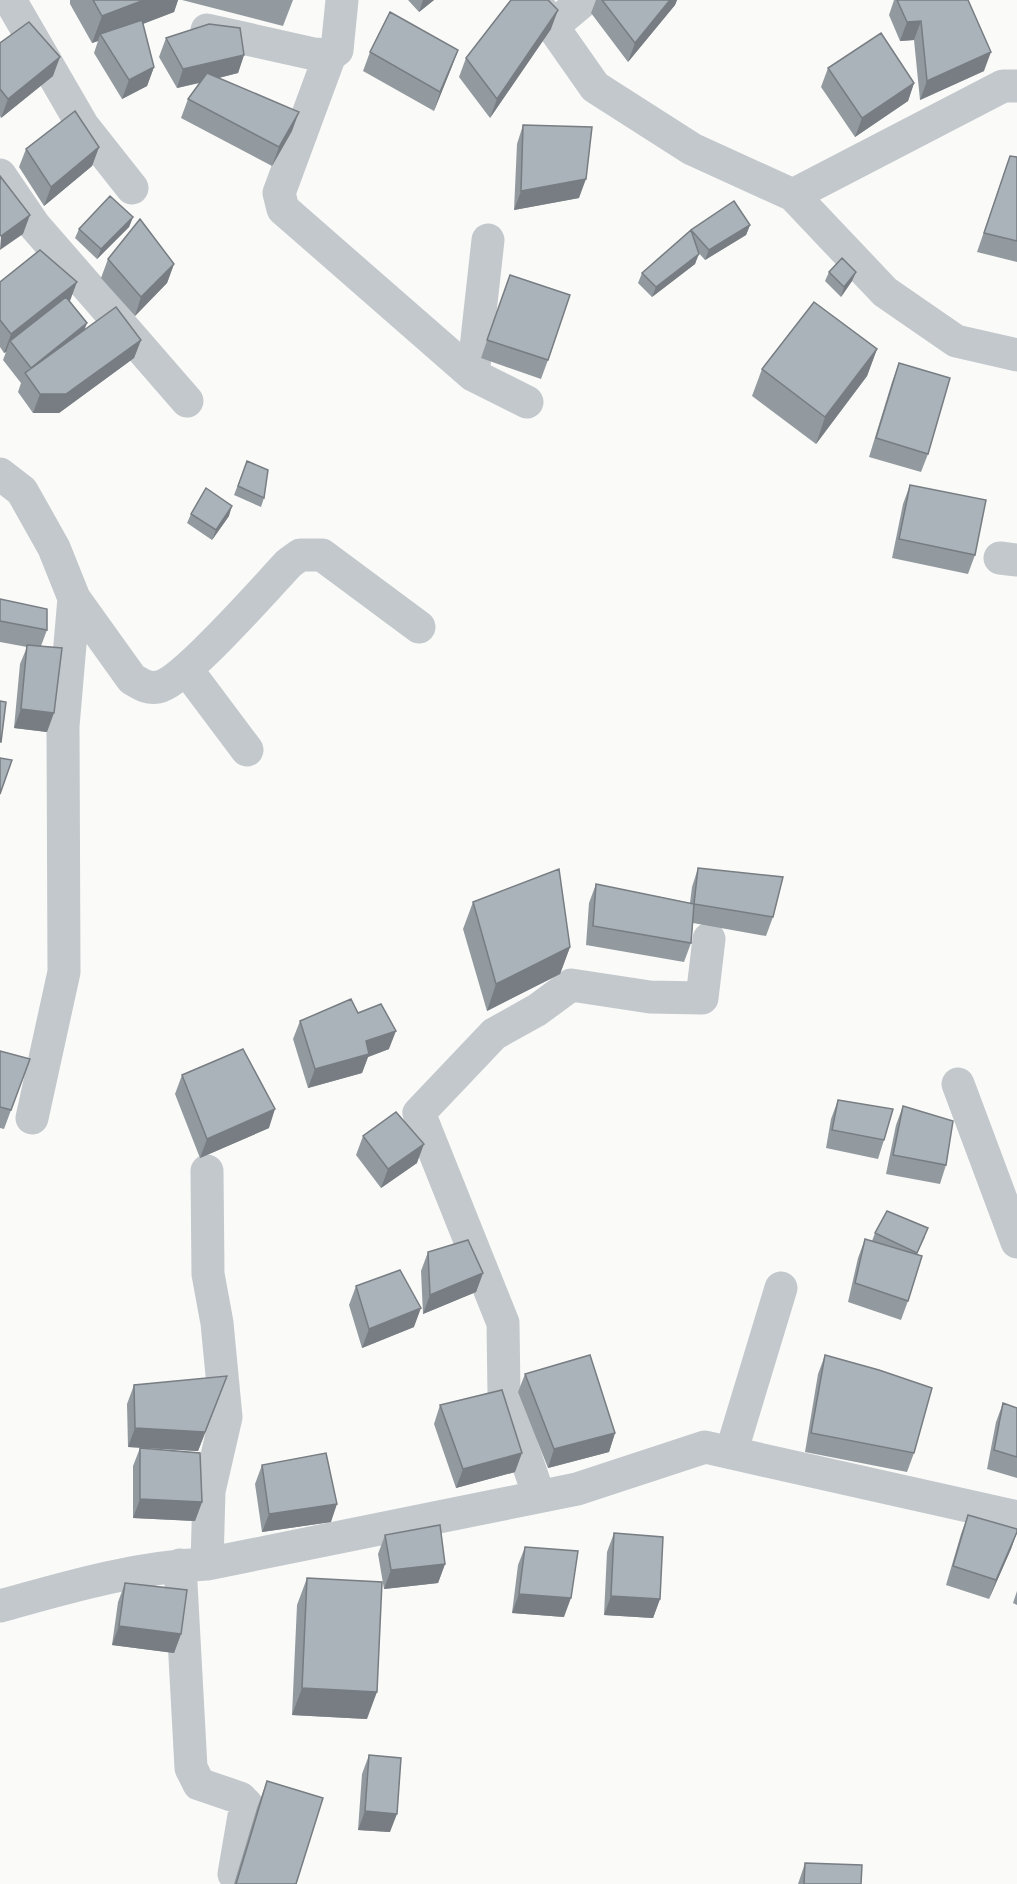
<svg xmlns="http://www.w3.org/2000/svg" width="1017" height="1884" viewBox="0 0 1017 1884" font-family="'DejaVu Sans',sans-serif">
  <rect width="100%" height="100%" fill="#fafaf8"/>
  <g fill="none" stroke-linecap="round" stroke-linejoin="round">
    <path stroke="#c3c8cc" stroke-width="33" d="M10,0L83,126L132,188
      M534,0L595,87L692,149L793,195L885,292L956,341L1017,355
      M554,25L584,0
      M207,30L314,54L330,55L337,50L342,0
      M330,55L279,193L283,209L473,375
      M0,175L34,225L187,401
      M793,195L1003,86H1017
      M488,240L473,375L527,402
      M0,474L22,491L54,548L74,598L63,726L64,972L32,1118
      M1000,558L1017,560
      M74,598L132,679C141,684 147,689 158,687C183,683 267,586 289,563L300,555H322L419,627
      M187,670L247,750
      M958,1084L1017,1242
      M207,1171L208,1274L217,1323L226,1417L209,1491L207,1564
      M731,1453L781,1288
      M539,1496L504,1394L503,1323L419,1113L494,1034L537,1010L571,985L650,997L702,998L709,939
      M180,1565L191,1768L199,1784L240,1798L246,1804L234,1874
      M0,1606C68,1587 135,1567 207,1564L577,1489L705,1447L1017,1517"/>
  </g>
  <path fill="#929a9f" d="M70,0H178L174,12L143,24L154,67L147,86L122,99L94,53L98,41L92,43L70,4Z
    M182,0H293L283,26Z
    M408,0H434L419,12Z
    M596,0H677L675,5L628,62L591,13Z
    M894,0H968L984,71L920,100L914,40L900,41L889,15Z
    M551,29L490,118L459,77L466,58Z
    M166,38L244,55L238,73L219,78L292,131L272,166L181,118L188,99L200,83L177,88L159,57Z
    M0,43L53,76L1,118L0,116Z
    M458,50L434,111L363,71L370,52Z
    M828,68L914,83L908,101L855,137L821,87Z
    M523,125L579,198L514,210L517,144Z
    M99,147L92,166L44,206L19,167L26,149Z
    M1010,156L1017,157V262L977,252Z
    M133,217L129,227L97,259L75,238L79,229Z
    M750,225L746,235L705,260L698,252L695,264L652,297L638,283L642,273L691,230Z
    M108,259L174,264L167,283L135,316L101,278Z
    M829,272H856L852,281L841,297L825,281Z
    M0,282L69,301L84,330L141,340L134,358L59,413H33L18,392L21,383L3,360L6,352L4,353L0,347Z
    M503,294L548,360L541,379L481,358Z
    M877,349L867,376L816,444L752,396L762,369Z
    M899,363L928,454L921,472L869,457L892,382Z
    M247,461L264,498L261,507L234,495Z
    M910,485L975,555L968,574L892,558L903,504Z
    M191,514L229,516L212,540L187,523Z
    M0,599L47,630L41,646L47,732L14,728L20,664L27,647L0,642Z
    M698,868L773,917L766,936L693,923L691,943L684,962L586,945L589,903L596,884L690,903L692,887Z
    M473,902L570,947L560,974L487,1011L463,929Z
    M358,1013L389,1049L368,1057L362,1073L308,1088L293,1039L300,1021Z
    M0,1051L30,1059L4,1129L0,1128Z
    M182,1075L269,1128L200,1158L175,1094Z
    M838,1100L884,1140L878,1159L826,1148L831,1119Z
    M903,1106L946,1165L940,1184L886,1174L896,1125Z
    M363,1136L417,1163L381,1188L356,1155Z
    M875,1233L925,1237L916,1255L908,1301L901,1320L848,1302L858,1258L865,1239L872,1241Z
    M428,1252L483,1273L476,1292L423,1314L421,1271Z
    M356,1286L414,1327L362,1348L349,1305Z
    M825,1355L914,1453L907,1472L805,1452L818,1374Z
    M525,1374L615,1433L609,1452L548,1468L518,1392Z
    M134,1385L220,1395L198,1451L128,1447L127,1404Z
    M1003,1403L1017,1408V1478L987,1469L996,1422Z
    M440,1405L515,1472L456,1488L434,1424Z
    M140,1448L202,1502L195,1521L133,1518V1466Z
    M262,1465L331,1522L262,1532L255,1484Z
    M968,1515L1017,1532L1011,1549L989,1599L946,1585L961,1534Z
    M614,1533L660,1599L653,1618L604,1615L607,1552Z
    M385,1535L445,1564L438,1583L384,1589L378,1554Z
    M525,1547L564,1617L512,1613L518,1565Z
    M307,1578L367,1719L292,1715L297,1605Z
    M125,1583L181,1634L174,1653L112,1645L118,1602Z
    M1017,1591V1605L1013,1603Z
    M369,1755L390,1832L358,1830L362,1774Z
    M267,1781L296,1884H234L257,1808Z
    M805,1863L861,1884H798Z"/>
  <path fill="#777d82" d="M144,0H178L174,12L103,39L100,34L98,41L92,43L102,16Z
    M423,0H434L419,12Z
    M670,0H677L675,5L628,62L635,43Z
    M558,10L551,29L490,118L497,99Z
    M921,21L914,40L900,41L907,22Z
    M458,50L451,69L434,111L440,92Z
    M991,52L984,71L920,100L927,81Z
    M244,55L238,73L177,88L183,69Z
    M60,57L53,76L1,118L8,99Z
    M154,67L147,86L122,99L129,80Z
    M914,83L908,101L855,137L862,118Z
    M299,112L292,131L272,166L279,147Z
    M99,147L92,166L44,206L51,187Z
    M586,179L579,198L514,210L521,191Z
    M30,215L23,234L0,250L1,236Z
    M133,217L129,227L97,259L101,249Z
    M750,225L746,235L705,260L709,250Z
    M699,254L695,264L652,297L656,287Z
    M174,264L167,283L135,316L141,297Z
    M856,272L852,281L841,297L844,287Z
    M77,282L70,301L10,341L6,352L4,353L11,334Z
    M87,323L80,342L27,377L31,368Z
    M141,340L134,358L59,413H33L40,394Z
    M877,349L867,376L816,444L825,417Z
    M232,506L229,516L212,540L216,530Z
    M21,709L54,713L47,732L14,728Z
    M570,947L560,974L487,1011L496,984Z
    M396,1031L389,1049L368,1057L362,1073L308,1088L315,1069L366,1041Z
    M275,1109L269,1128L200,1158L207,1139Z
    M424,1144L417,1163L381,1188L388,1169Z
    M483,1273L476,1292L423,1314L430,1295Z
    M421,1308L414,1327L362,1348L369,1329Z
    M227,1376L198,1451L128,1447L135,1428Z
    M615,1433L609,1452L548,1468L554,1449Z
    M522,1453L515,1472L456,1488L463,1469Z
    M140,1499L202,1502L195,1521L133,1518Z
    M337,1504L331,1522L262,1532L269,1514Z
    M1017,1532L1011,1549L989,1599L996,1580Z
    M445,1564L438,1583L384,1589L391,1570Z
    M519,1594L571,1598L564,1617L512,1613Z
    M611,1596L660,1599L653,1618L604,1615Z
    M119,1626L181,1634L174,1653L112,1645Z
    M302,1688L377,1692L367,1719L292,1715Z
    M365,1811L397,1814L390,1832L358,1830Z"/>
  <path fill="#aab3b9" stroke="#777d82" stroke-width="1.5" d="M93,0H144L102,16Z
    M511,0H548L558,10L497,99L466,58Z
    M602,0H670L635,43Z
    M897,0H968L991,52L927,81L921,21L907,22Z
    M390,12L458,50L440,92L370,52Z
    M142,20L154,67L129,80L100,34Z
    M29,22L60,57L8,99L0,89V43Z
    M209,24L240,28L244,55L183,69L166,38Z
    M881,33L914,83L862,118L828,68Z
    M207,73L299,112L279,147L188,99Z
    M75,111L99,147L51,187L26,149Z
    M523,125L592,127L586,179L521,191Z
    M1010,156L1017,157V241L984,233Z
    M0,176L30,215L1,236L0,235Z
    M110,196L133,217L101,249L79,229Z
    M734,201L750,225L709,250L691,230Z
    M140,219L174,264L141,297L108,259Z
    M691,230L699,254L656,287L642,273Z
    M40,250L77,282L11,334L0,320V282Z
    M842,258L856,272L844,287L829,272Z
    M510,275L570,295L548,360L487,340Z
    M66,297L87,323L31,368L10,341Z
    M814,302L877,349L825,417L762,369Z
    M116,307L141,340L66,394H40L25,373Z
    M899,363L950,378L928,454L876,438Z
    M247,461L268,470L264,498L238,486Z
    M910,485L986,500L975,555L899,539Z
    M206,488L232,506L216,530L191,514Z
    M0,599L47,609V630L0,621Z
    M27,645L62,648L54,713L21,709Z
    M0,701L6,702L1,742H0Z
    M0,758L12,760L0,794Z
    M698,868L783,877L773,917L694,904Z
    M559,869L570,947L496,984L473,902Z
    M596,884L694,904L691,943L593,926Z
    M351,999L358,1013L381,1004L396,1031L366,1041L369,1054L315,1069L300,1021Z
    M243,1049L275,1109L207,1139L182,1075Z
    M0,1051L30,1059L11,1110L0,1107Z
    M838,1100L893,1109L884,1140L832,1130Z
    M903,1106L953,1121L946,1165L893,1155Z
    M396,1112L424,1144L388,1169L363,1136Z
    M887,1211L928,1228L917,1253L875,1233Z
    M865,1239L922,1256L908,1301L855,1283Z
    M468,1240L483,1273L430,1295L428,1252Z
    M400,1270L421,1308L369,1329L356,1286Z
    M590,1355L615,1433L554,1449L525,1374Z
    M825,1355L879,1370L932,1388L914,1453L811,1433Z
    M227,1376L205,1432L135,1428L134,1385Z
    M502,1390L522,1453L463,1469L440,1405Z
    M1003,1403L1017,1408V1457L994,1450Z
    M140,1448L200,1453L202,1502L140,1499Z
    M326,1453L337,1504L269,1514L262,1465Z
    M968,1515L1017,1529V1532L996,1580L953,1566Z
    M440,1525L445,1564L391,1570L385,1535Z
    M614,1533L663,1537L660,1599L611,1596Z
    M525,1547L578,1551L571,1598L519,1594Z
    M307,1578L382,1582L377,1692L302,1688Z
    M125,1583L187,1590L181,1634L119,1626Z
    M369,1755L401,1758L397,1814L365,1811Z
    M267,1781L323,1798L296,1884H236Z
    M805,1863L862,1865L861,1884H804Z"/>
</svg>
